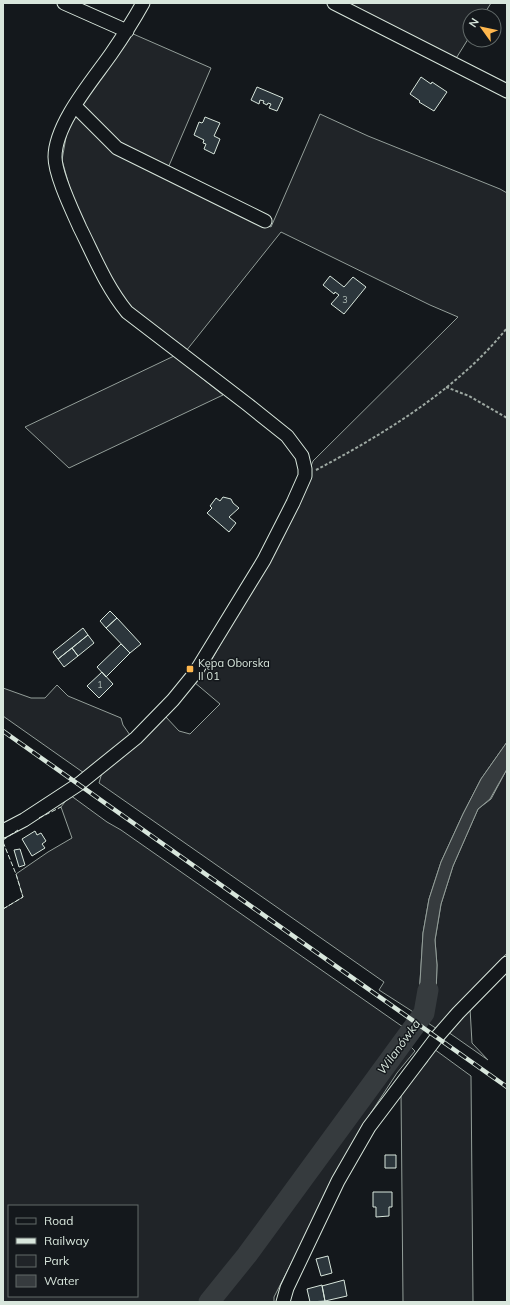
<svg xmlns="http://www.w3.org/2000/svg" width="510" height="1305" viewBox="0 0 510 1305" font-family="Mulish,sans-serif">
  <rect width="100%" height="100%" fill="#14181c"/>
  <path fill="#202428" stroke="#939e99" fill-rule="evenodd" d="M339,3H491L483,16H470V36L455,60Z
    M131,33L211,68L168,168L120,144L84,111L83,103Z
    M77,114L116,151L271,227L320,114L368,136L500,189L507,193V742L481,779L463,814L441,862L429,899L423,933L418,1015L379,990L384,982L99,783L103,769L165,716L179,731L190,734L220,704L194,682L210,663L292,515L313,461L458,317L430,305L281,232L186,351L125,302L95,258L69,185L62,160L68,126Z
    M174,356L223,395L69,468L25,427Z
    M57,685L68,696L121,718L123,725L130,735L84,773L3,716V688L31,698H45Z
    M507,769V953L437,1029L425,1021L436,995L437,965L435,940L441,904L453,866L478,809L491,799Z
    M70,795L107,822L121,830L413,1034L407,1043L415,1051L397,1073L361,1128L274,1297V1302H3V909L23,897L16,874L48,852L72,838L61,807ZM9,1206H137V1296H9Z
    M470,1008L472,1043L488,1060L448,1032Z
    M434,1049L471,1076L473,1302H403L401,1092L428,1061L426,1059Z"/>
  <path fill="#363b3e" stroke="#939e99" d="M507,742V769L490,799L478,809L453,866L441,904L435,940L437,965L436,995L425,1021L418,1015L423,933L429,899L441,862L463,814L481,779Z"/>
  <g fill="none" stroke-linecap="round" stroke-linejoin="round">
    <path stroke="#363b3e" stroke-width="21" d="M209,1302L247,1255L424,1013L428,990"/>
  </g>
  <path fill="#2c363c" stroke="#d8e6dc" d="M421,77L431,84L432,82L447,92L434,111L419,102L420,101L410,94Z
    M257,87L283,98L277,111L269,108L271,104L268,103L267,105L263,103L264,101L260,100L259,104L251,100Z
    M205,117L220,123L214,136L220,139L214,154L204,149L206,144L203,143L204,140L194,135L199,122L202,123L203,122Z
    M330,276L344,287L353,277L366,287L344,314L331,304L339,295L335,292L334,294L323,285Z
    M223,497L231,499L233,503L239,508L229,517L236,523L229,532L207,513L212,508L210,506L216,498L220,501Z
    M110,611L117,618L106,628L100,621Z
    M117,618L141,644L130,653L106,628Z
    M83,628L88,635L58,659L53,652Z
    M88,635L94,643L78,656L72,648Z
    M121,644L130,653L106,677L97,667Z
    M72,648L78,656L64,667L58,659Z
    M102,672L113,684L99,698L87,686Z
    M35,831L37,835L41,833L46,841L42,844L45,848L32,856L22,839Z
    M20,849L25,865L19,867L14,850Z
    M385,1155H396V1168H385Z
    M373,1192H392V1207H389V1216L376,1217V1207H373Z
    M328,1256L332,1273L321,1276L316,1259Z
    M344,1280L347,1296L325,1301L322,1286Z
    M322,1285L325,1301L310,1302L307,1289Z"/>
  <g fill="none" stroke-linecap="round" stroke-linejoin="round">
    <g stroke="#d8e6dc" stroke-width="15">
      <path id="minor" d="M64,3L127,31
        M334,3L507,91
        M75,106L117,148L265,221
        M3,831L24,820L79,784L136,738L173,700L195,673L264,560L293,503L305,476V469L302,456L287,436L247,404L127,312C106,286 95,258 80,228C72,210 55,175 55,157C55,124 92,81 111,54C122,38 133,21 143,3
        M283,1302L287,1288L338,1181L369,1127L437,1037L458,1013L507,963"/>
    </g>
    <path stroke="#9da8a2" stroke-width="2" stroke-dasharray="3 2" stroke-linecap="butt" d="M446,387L469,396L507,418
      M316,470C384,434 458,389 507,328"/>
    <use href="#minor" stroke="#14181c" stroke-width="13"/>
    <g stroke="#d8e6dc" stroke-width="4.5">
      <path id="rail" d="M3,731L507,1087"/>
    </g>
    <use href="#rail" stroke="#14181c" stroke-width="3" stroke-dasharray="9" stroke-linecap="butt"/>
    <path stroke="#d8e6dc" stroke-width="1" stroke-dasharray="5 2" stroke-linecap="butt" d="M39,818L61,807
      M3,840L18,830
      M3,842L16,874L23,897L3,909"/>
  </g>
  <rect fill="#ffb74d" stroke="#14181c" stroke-width="1.5" x="186" y="665" width="8" height="8" rx="2"/>
  <g text-anchor="middle" stroke-width="3" stroke-linejoin="round" paint-order="stroke">
    <g font-size="9" fill="#adbab4">
      <text x="345" y="303">3</text>
      <text x="100" y="688">1</text>
    </g>
    <g font-size="11" fill="#d8e6dc" stroke="#14181c" text-anchor="start">
      <text x="198" y="667">Kępa Oborska<tspan x="198" dy="13">II 01</tspan></text>
    </g>
    <g font-size="12" font-style="italic" fill="#d8e6dc" stroke="#14181c">
      <text transform="translate(399 1047) rotate(-54)" y="4">Wilanówka</text>
    </g>
  </g>
  <rect width="510" height="1305" fill="none" stroke="#d8e6dc" stroke-width="8"/>
  <rect x="8" y="1205" width="130" height="92" fill="#14181c" stroke="#626a69"/>
  <rect x="16" y="1218" width="20" height="6" fill="#14181c" stroke="#626a69"/>
  <text x="44" y="1225" font-size="12" fill="#d8e6dc">Road</text>
  <rect x="16" y="1238" width="20" height="6" fill="#d8e6dc" stroke="#626a69"/>
  <text x="44" y="1245" font-size="12" fill="#d8e6dc">Railway</text>
  <rect x="16" y="1255" width="20" height="12" fill="#202428" stroke="#626a69"/>
  <text x="44" y="1265" font-size="12" fill="#d8e6dc">Park</text>
  <rect x="16" y="1275" width="20" height="12" fill="#363b3e" stroke="#626a69"/>
  <text x="44" y="1285" font-size="12" fill="#d8e6dc">Water</text>
  <g transform="translate(482 28) rotate(303)"><circle r="19" fill="#14181c" stroke="#626a69"/>
  <path d="M0-3L7 15L0 10L-7 15Z" fill="#ffb74d"/>
  <text y="-6" font-size="11" font-weight="bold" text-anchor="middle" fill="#d8e6dc">N</text>
  </g>
</svg>
